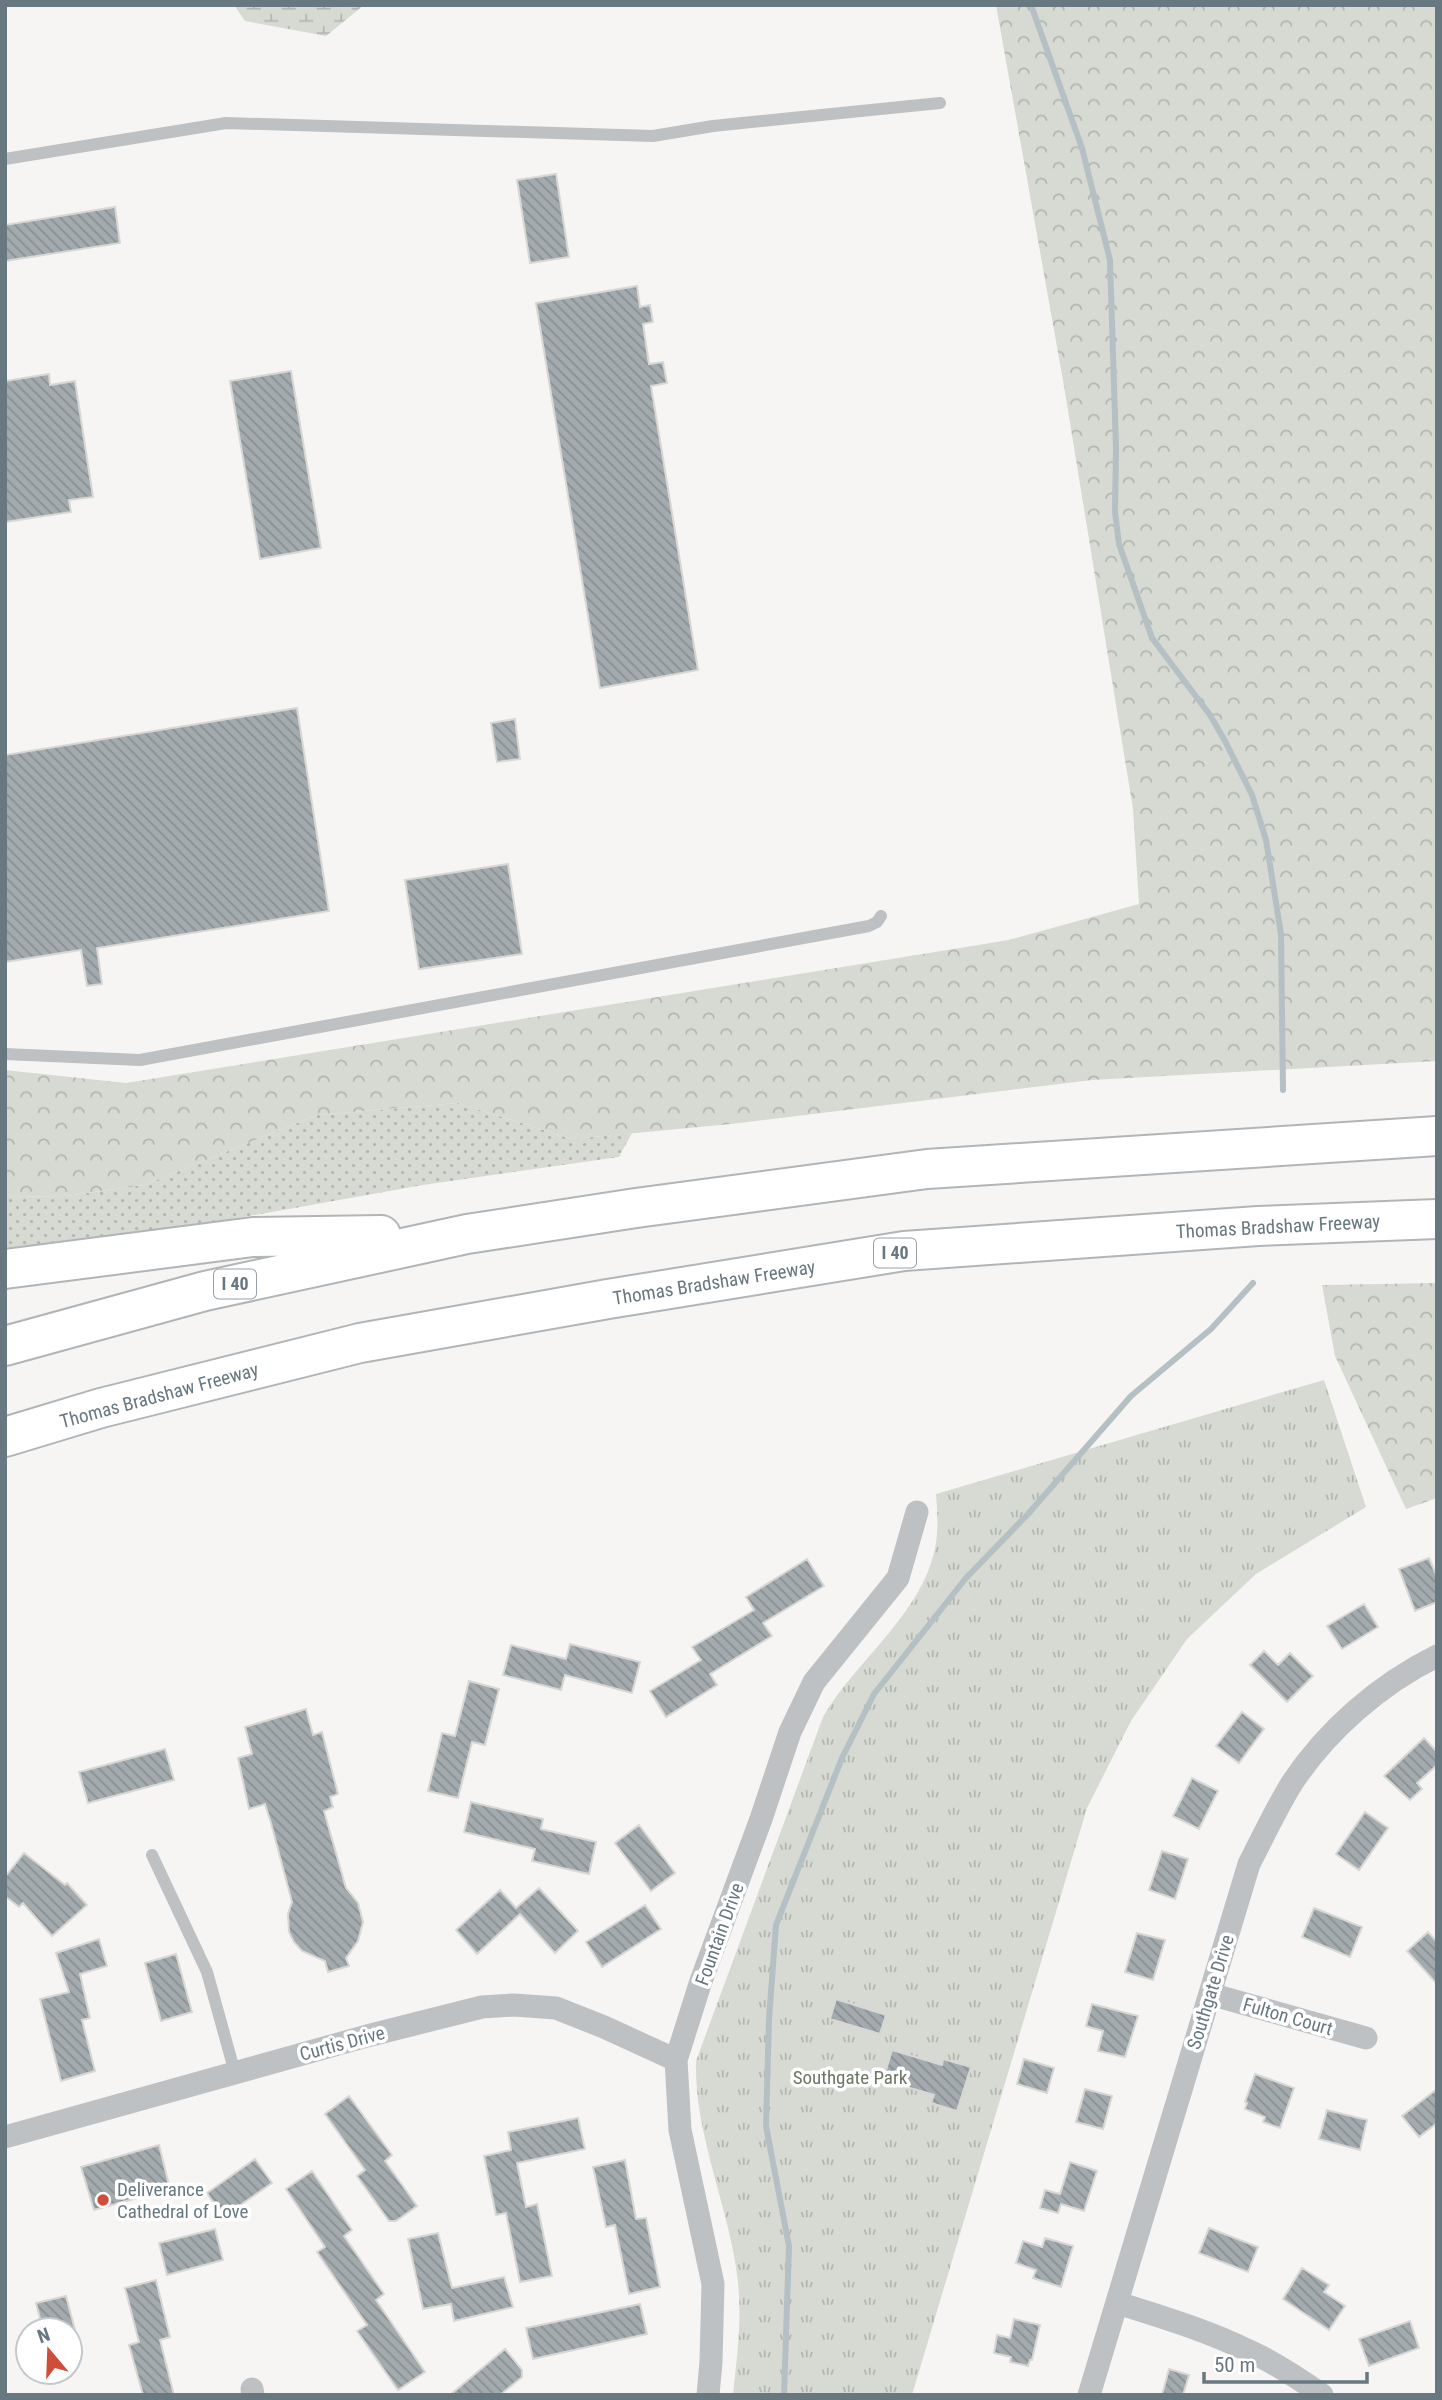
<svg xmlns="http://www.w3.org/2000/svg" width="1442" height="2400" viewBox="0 0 1442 2400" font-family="'Roboto Condensed',sans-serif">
  <defs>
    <pattern id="grass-dots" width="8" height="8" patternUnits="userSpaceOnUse" patternTransform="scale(1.75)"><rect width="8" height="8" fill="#d6dad2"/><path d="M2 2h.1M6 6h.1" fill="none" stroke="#b1b6b0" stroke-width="1.8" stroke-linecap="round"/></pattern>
    <pattern id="forest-crowns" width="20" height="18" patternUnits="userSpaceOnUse" patternTransform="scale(1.75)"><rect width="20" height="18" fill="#d6dad2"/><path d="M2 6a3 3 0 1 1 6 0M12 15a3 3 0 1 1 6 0" fill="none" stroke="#b1b6b0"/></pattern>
    <pattern id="wetland-marsh" width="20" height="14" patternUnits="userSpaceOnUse" patternTransform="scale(1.75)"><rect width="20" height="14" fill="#d6dad2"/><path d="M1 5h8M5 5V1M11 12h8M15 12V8" fill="none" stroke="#b1b6b0"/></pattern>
    <pattern id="park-tufts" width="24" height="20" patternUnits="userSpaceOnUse" patternTransform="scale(1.75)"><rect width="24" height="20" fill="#d6dad2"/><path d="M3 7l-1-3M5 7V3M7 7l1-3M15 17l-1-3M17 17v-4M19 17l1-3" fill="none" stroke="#b1b6b0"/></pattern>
    <pattern id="building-back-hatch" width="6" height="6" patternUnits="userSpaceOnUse" patternTransform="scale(1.75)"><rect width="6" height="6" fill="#a3abaf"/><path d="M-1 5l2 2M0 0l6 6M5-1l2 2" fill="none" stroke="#899094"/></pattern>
  </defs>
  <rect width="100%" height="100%" fill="#f6f5f3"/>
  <path fill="url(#grass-dots)" d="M458,1103L572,1139L632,1133L619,1157L423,1185L121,1239L5,1254V1197L66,1196L144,1185L317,1115Z"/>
  <path fill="url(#forest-crowns)" d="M996,5H1437V1061L1092,1080L731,1124L572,1139L458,1103L317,1115L144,1185L66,1196L5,1197V1070L126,1083L1009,940L1139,904L1133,809L1064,386Z
    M1437,1283V1498L1406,1509L1335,1356L1322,1285Z"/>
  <path fill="url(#wetland-marsh)" d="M234,5H364L326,36L245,21Z"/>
  <path fill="url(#park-tufts)" d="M1324,1380L1366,1507L1256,1574L1187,1639L1131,1721L1087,1808L912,2395H733C737,2357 742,2320 738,2282C730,2208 694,2136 696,2061L823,1717C853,1665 913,1620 931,1563C939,1541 938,1517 936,1494Z"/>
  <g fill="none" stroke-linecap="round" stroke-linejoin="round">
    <path stroke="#b4c0c3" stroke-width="6" d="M1031,5L1082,148L1110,260L1116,448L1115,512L1119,544L1152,638L1210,715L1225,741L1252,795L1266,840L1281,934L1283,1090
      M784,2395L789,2246L766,2126L769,2019L776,1925L842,1758L874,1694L966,1578L1028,1514L1131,1396L1211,1329L1253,1283"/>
  </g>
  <path fill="url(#building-back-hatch)" stroke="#d7d7d5" stroke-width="2" d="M556,174L569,257L530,263L517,180Z
    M115,207L120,243L5,261V225Z
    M637,286L640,307L650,305L653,322L643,324L649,364L663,362L667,383L651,386L698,670L600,688L536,303Z
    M291,371L321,548L260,559L230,381Z
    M49,374L50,385L75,381L93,497L69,500L71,512L5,522V381Z
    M297,708L329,911L97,948L102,984L87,986L81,950L5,962V755Z
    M515,719L520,759L497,762L491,723Z
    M508,864L522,954L419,969L405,880Z
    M1429,1558L1437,1577V1602L1415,1611L1399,1569Z
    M807,1559L824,1586L763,1623L772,1636L710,1674L717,1685L666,1717L650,1691L701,1660L692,1647L754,1610L746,1597Z
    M1364,1604L1378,1627L1342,1649L1327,1626Z
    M570,1644L640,1662L632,1693L565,1675L561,1690L503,1675L511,1645L566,1659Z
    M1264,1651L1278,1665L1290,1653L1313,1676L1287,1702L1250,1665Z
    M469,1681L499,1689L485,1745L472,1742L458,1798L428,1791L442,1733L455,1736Z
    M306,1709L313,1735L322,1732L338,1794L330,1797L333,1807L324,1811L346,1888L358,1903L363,1922L358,1941L346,1958L349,1966L328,1972L325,1961L302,1951L294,1942L289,1932L288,1914L292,1902L271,1823L265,1804L249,1809L238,1758L252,1754L245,1727Z
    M1242,1712L1264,1729L1239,1763L1216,1746Z
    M1424,1738L1437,1752V1765L1417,1783L1422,1789L1410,1800L1384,1776Z
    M165,1749L174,1780L88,1803L79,1772Z
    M1192,1778L1218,1791L1199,1829L1173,1816Z
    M471,1802L543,1819L541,1829L596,1842L589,1874L532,1861L535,1849L464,1832Z
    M1365,1812L1388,1828L1359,1870L1336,1854Z
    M639,1825L675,1873L651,1891L615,1843Z
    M1162,1851L1188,1859L1175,1899L1149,1890Z
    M24,1853L65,1885L67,1883L87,1905L52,1936L23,1903L19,1907L5,1896V1877Z
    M539,1888L578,1931L555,1953L520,1914L477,1954L456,1930L500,1890L516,1908Z
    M645,1905L661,1929L602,1967L586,1942Z
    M1314,1908L1362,1927L1350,1957L1302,1937Z
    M1428,1932L1437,1942V1984L1407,1951Z
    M1137,1933L1165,1940L1153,1980L1125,1972Z
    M99,1939L107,1966L80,1974L90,2018L82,2020L95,2071L61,2081L40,1999L69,1992L56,1953Z
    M176,1954L192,2012L161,2021L145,1963Z
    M836,1999L886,2015L880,2034L830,2019Z
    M1092,2004L1138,2016L1125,2057L1098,2051L1103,2031L1086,2026Z
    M892,2050L942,2065L943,2059L971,2067L957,2111L931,2103L934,2095L883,2080Z
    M1024,2059L1054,2068L1047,2093L1017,2084Z
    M1255,2074L1294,2088L1280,2128L1263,2122L1265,2117L1245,2109L1247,2103L1245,2102Z
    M1085,2089L1112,2096L1103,2129L1076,2122Z
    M1437,2089V2123L1419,2137L1402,2116Z
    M349,2096L392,2155L385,2161L417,2206L396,2221H389L357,2176L365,2170L325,2114Z
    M1327,2110L1367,2120L1360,2150L1319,2139Z
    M578,2118L585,2149L517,2163L526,2207L537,2204L552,2276L520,2282L506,2213L496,2215L484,2156L511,2150L508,2132Z
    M159,2145L170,2189L94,2210L81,2167Z
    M255,2159L272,2183L223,2217L207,2193Z
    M625,2160L636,2219L646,2218L660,2287L629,2294L615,2225L606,2227L593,2167Z
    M1070,2162L1097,2171L1084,2211L1061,2204L1058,2213L1040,2208L1045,2190L1060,2194Z
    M312,2171L352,2230L344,2236L384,2294L376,2300L425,2372L398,2390L357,2331L367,2325L317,2252L325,2247L286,2189Z
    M1209,2228L1258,2247L1248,2272L1199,2253Z
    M215,2229L223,2260L167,2275L159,2243Z
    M438,2233L452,2288L504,2277L513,2307L454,2321L451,2304L423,2309L408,2239Z
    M1045,2238L1073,2246L1061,2287L1033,2278L1036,2270L1016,2263L1023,2241L1042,2247Z
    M1302,2268L1329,2285L1324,2292L1345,2306L1329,2330L1283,2299Z
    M156,2280L170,2337L160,2340L174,2395H143L129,2345L139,2342L125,2288Z
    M66,2296L75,2330H43L36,2303Z
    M640,2304L647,2334L533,2359L526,2328Z
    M1014,2319L1040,2325L1032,2360H1030L1028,2366L1010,2362L1011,2357L994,2353L997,2335L1010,2338Z
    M1410,2321L1419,2348L1369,2366L1359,2339Z
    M505,2349L522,2370V2377L500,2395H450Z
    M1169,2369L1189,2375L1183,2395H1162Z"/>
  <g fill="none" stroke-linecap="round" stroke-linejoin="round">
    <g stroke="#b1b5b7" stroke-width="42">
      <path id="motorway" d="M5,1269L253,1237L381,1235
        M5,1346L205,1291L467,1234L636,1208L927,1169L1437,1136
        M5,1437L101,1408L360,1343L608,1299L904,1251L1258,1226L1437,1219"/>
    </g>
    <path stroke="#bdc1c4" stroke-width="12" d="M5,159L226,123L653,136L713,126L940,103
      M5,1054L140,1060L869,926L877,922L881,916
      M152,1855L207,1972L235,2073"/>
    <path stroke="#bdc1c4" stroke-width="23" d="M1210,1994L1366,2038
      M5,2137L367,2036L482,2007L514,2005L556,2008L604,2027L676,2060
      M1118,2303C1162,2317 1206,2330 1247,2350C1274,2362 1298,2378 1322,2395
      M252,2389L253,2395
      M708,2395L711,2362L713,2284L680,2130L676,2060L701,1981L761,1819L790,1732L814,1682L898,1578L917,1512
      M1089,2395L1249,1864C1263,1837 1276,1809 1292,1783C1327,1730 1380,1684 1437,1656"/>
    <use href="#motorway" stroke="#fff" stroke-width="38"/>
  </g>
  <circle fill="#cf4e39" stroke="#fff" stroke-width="2.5" cx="103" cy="2200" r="7"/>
  <g text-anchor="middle" stroke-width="7" stroke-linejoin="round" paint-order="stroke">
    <g fill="#fff" stroke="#95a0a6" stroke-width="2">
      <rect x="874" y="1238.5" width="42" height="29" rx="5"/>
      <rect x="214" y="1269.5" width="42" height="29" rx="5"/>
    </g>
    <g font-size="18" font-weight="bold" fill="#687880">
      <text x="895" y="1259">I 40</text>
      <text x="235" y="1290">I 40</text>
    </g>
    <g font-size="19" fill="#687880" stroke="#fff">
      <text transform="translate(1278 1226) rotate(-3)" y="7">Thomas Bradshaw Freeway</text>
      <text transform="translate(714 1282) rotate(-9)" y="7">Thomas Bradshaw Freeway</text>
      <text transform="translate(159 1395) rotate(-15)" y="7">Thomas Bradshaw Freeway</text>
      <text transform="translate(719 1934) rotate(-70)" y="7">Fountain Drive</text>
      <text transform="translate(1210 1992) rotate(-73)" y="7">Southgate Drive</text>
      <text transform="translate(1288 2016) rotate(16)" y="7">Fulton Court</text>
      <text transform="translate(342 2043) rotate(-15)" y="7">Curtis Drive</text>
    </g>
    <g font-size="19" fill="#6b7866" stroke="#fff">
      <text x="850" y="2084">Southgate Park</text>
    </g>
    <g font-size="19" fill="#687880" stroke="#fff" text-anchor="start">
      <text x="117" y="2196">Deliverance<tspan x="117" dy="22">Cathedral of Love</tspan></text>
    </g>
  </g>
  <rect width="1442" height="2400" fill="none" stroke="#687880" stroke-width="14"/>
  <g transform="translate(49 2351) rotate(341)"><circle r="33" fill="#ffffff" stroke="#c3c9cc" stroke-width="2"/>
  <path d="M0-5L12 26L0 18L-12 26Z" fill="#cf4e39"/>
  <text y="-10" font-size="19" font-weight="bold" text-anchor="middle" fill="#687880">N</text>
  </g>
  <path d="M1204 2372v10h163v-10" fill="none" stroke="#687880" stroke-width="3.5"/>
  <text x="1214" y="2372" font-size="21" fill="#687880" stroke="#ffffff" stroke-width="5" paint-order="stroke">50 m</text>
</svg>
